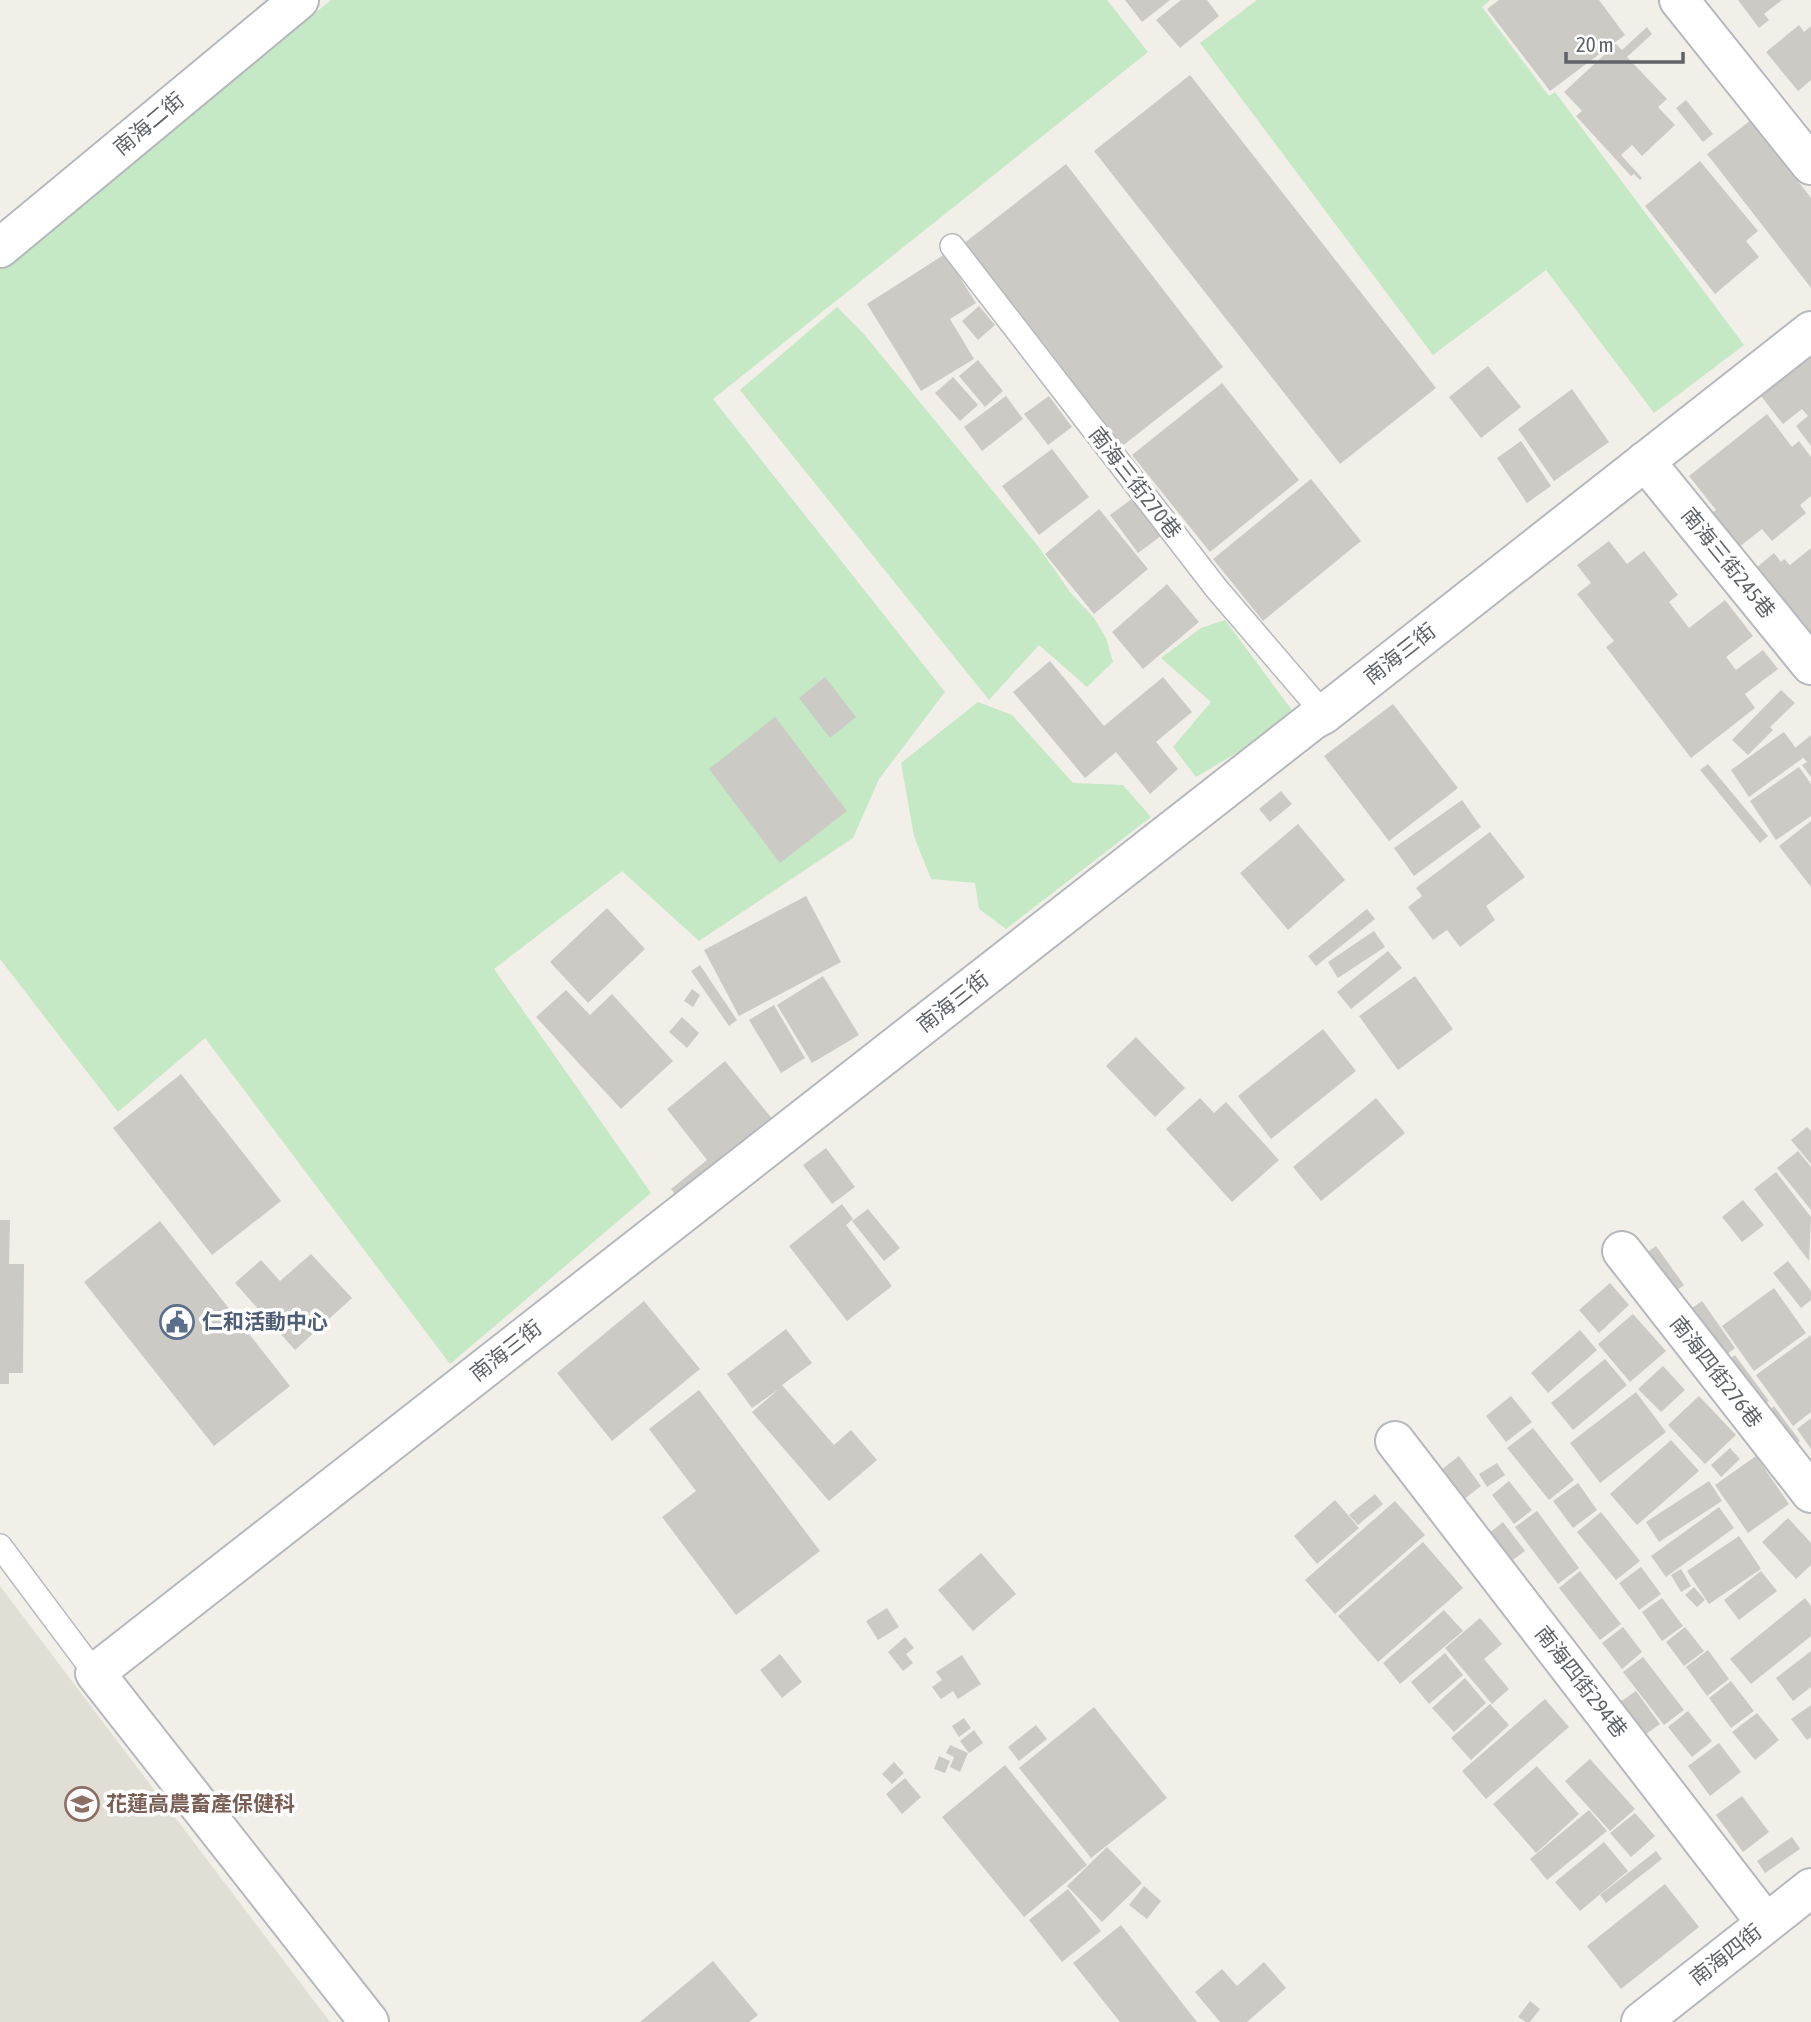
<svg xmlns="http://www.w3.org/2000/svg" width="1811" height="2022" viewBox="0 0 1811 2022" font-family="'Asap Condensed','Noto Sans TC',sans-serif">
  <rect width="100%" height="100%" fill="#f1efe8"/>
  <path fill="#e1ded6" d="M0,1586L330,2022H0Z"/>
  <path fill="#c5e8c5" d="M331,0H1107L1148,52L713,399L945,692L879,779L853,838L699,941L622,871L494,969L651,1193L450,1364L205,1038L118,1112L0,959V255L189,116Z
    M1257,0H1490L1482,7L1549,96L1555,92L1744,345L1654,413L1546,270L1433,355L1200,43Z
    M837,307L863,333L1038,546L1070,592L1094,618L1106,638L1113,662L1087,687L1039,645L989,700L740,390Z
    M1225,620L1297,717L1196,777L1173,747L1211,702L1161,658L1201,628Z
    M978,702L1012,715L1073,783L1123,785L1151,817L1006,929L979,909L975,883L931,879L914,836L901,763Z"/>
  <path fill="#cccac5" d="M1125,0H1170L1142,22Z
    M1181,0H1207L1219,16L1180,48L1156,20Z
    M1499,0H1599L1625,35L1550,91L1487,9Z
    M1738,0H1782L1764,14L1769,20L1759,28Z
    M1799,25L1804,32L1811,26V80L1798,91L1766,52Z
    M1647,27L1652,34L1627,57L1667,99L1658,107L1675,125L1642,156L1632,145L1621,155L1642,178L1640,180L1634,174L1631,176L1576,116L1582,111L1564,92L1616,44L1622,50Z
    M1190,75L1436,388L1340,464L1094,151Z
    M1686,100L1713,134L1703,142L1676,108Z
    M1751,120L1811,198V288L1707,154Z
    M1700,161L1758,231L1746,241L1759,257L1715,294L1645,206Z
    M1066,164L1223,367L1121,447L963,244Z
    M945,254L976,303L950,319L974,359L921,391L867,304Z
    M979,306L995,325L978,340L962,321Z
    M1811,357V446L1796,426L1808,416L1802,409L1783,424L1761,396Z
    M978,360L1003,391L985,407L959,376Z
    M1488,366L1521,407L1481,438L1449,397Z
    M953,377L978,405L960,421L935,393Z
    M1222,383L1299,480L1210,552L1132,455Z
    M1572,389L1609,442L1554,481L1518,429Z
    M1006,396L1023,419L982,451L964,427Z
    M1049,396L1072,427L1048,445L1024,414Z
    M1767,414L1792,447L1799,441L1811,457V496L1800,505L1806,513L1772,541L1762,529L1734,551L1707,516L1716,510L1689,476Z
    M1521,441L1551,486L1527,503L1497,458Z
    M1052,449L1089,497L1039,535L1002,486Z
    M1311,479L1361,541L1263,621L1213,559Z
    M1133,498L1161,536L1138,553L1110,515Z
    M1099,509L1148,569L1094,614L1045,554Z
    M1609,541L1627,564L1644,551L1678,595L1669,602L1689,628L1725,600L1753,636L1726,657L1736,670L1763,650L1778,669L1745,694L1755,708L1691,758L1606,647L1614,641L1577,594L1591,583L1577,565Z
    M1811,548V650L1749,574L1774,553L1781,562L1784,559L1790,565Z
    M1167,584L1199,622L1143,669L1112,632Z
    M1050,661L1104,726L1163,677L1192,712L1156,742L1178,769L1150,794L1116,752L1085,778L1013,692Z
    M825,677L856,717L830,738L799,698Z
    M1781,690L1795,703L1770,727L1773,730L1748,755L1732,740Z
    M1393,704L1458,788L1389,841L1324,756Z
    M775,717L847,811L780,863L709,769Z
    M1784,732L1803,758L1749,797L1731,770Z
    M1811,735V777L1802,765L1807,762L1795,748Z
    M1708,764L1768,836L1760,843L1700,770Z
    M1799,767L1811,784V816L1776,840L1750,801Z
    M1281,791L1292,804L1270,822L1259,809Z
    M1462,800L1481,827L1414,876L1394,848Z
    M1811,821V887L1779,846Z
    M1298,824L1345,880L1288,930L1240,873Z
    M1490,832L1525,877L1486,906L1495,920L1460,947L1447,930L1433,940L1408,907L1422,896L1416,888Z
    M806,896L841,962L739,1016L704,950Z
    M607,908L645,949L588,1003L550,962Z
    M1367,909L1375,919L1316,966L1308,956Z
    M1374,931L1385,947L1338,978L1328,962Z
    M1388,951L1402,968L1351,1009L1337,992Z
    M700,965L737,1020L729,1026L691,971Z
    M823,976L859,1035L812,1063L777,1005Z
    M1415,976L1453,1029L1398,1070L1359,1016Z
    M692,989L700,995L693,1007L684,1001Z
    M566,990L590,1015L612,994L673,1061L621,1109L536,1017Z
    M774,1005L805,1058L781,1073L749,1020Z
    M682,1017L699,1033L687,1048L669,1032Z
    M1323,1029L1356,1071L1271,1139L1238,1096Z
    M1136,1037L1185,1088L1155,1117L1106,1066Z
    M725,1061L779,1127L684,1205L671,1189L707,1160L667,1109Z
    M181,1074L281,1201L212,1255L113,1128Z
    M1200,1098L1214,1113L1226,1102L1279,1160L1232,1202L1166,1129Z
    M1376,1098L1405,1133L1321,1201L1293,1167Z
    M1807,1127L1811,1131V1164L1791,1140Z
    M826,1148L855,1187L832,1204L803,1165Z
    M1798,1151L1811,1167V1210L1777,1168Z
    M1776,1172L1811,1217L1809,1261L1754,1189Z
    M1743,1200L1764,1225L1742,1242L1722,1217Z
    M842,1204L853,1219L846,1225L892,1286L847,1321L789,1246Z
    M868,1209L900,1248L884,1261L852,1221Z
    M0,1220H10L9,1264H24L23,1373H9V1384H0Z
    M160,1221L290,1386L214,1446L84,1282Z
    M1656,1246L1684,1285L1664,1300L1635,1261Z
    M311,1254L352,1298L295,1350L235,1283L261,1260L280,1281Z
    M1788,1261L1811,1291V1300L1801,1308L1773,1273Z
    M1610,1283L1629,1305L1599,1333L1579,1310Z
    M1774,1288L1806,1333L1754,1371L1722,1326Z
    M644,1301L700,1369L612,1441L557,1373Z
    M1702,1301L1735,1348L1714,1364L1681,1316Z
    M1633,1314L1666,1351L1630,1382L1598,1344Z
    M786,1329L812,1363L782,1385L834,1445L851,1430L877,1460L829,1501L752,1412L779,1389L752,1408L727,1374Z
    M1580,1330L1597,1350L1548,1393L1531,1373Z
    M1811,1335V1412L1793,1426L1756,1375Z
    M1735,1355L1769,1401L1752,1414L1718,1368Z
    M1605,1359L1627,1385L1573,1430L1551,1403Z
    M1663,1366L1685,1390L1661,1412L1638,1389Z
    M699,1390L820,1551L736,1615L662,1517L696,1491L649,1429Z
    M1636,1392L1666,1432L1600,1483L1570,1443Z
    M1511,1396L1532,1422L1506,1442L1486,1416Z
    M1699,1396L1736,1435L1705,1464L1668,1425Z
    M1774,1406L1800,1441L1785,1452L1760,1418Z
    M1811,1418V1449L1797,1429Z
    M1533,1428L1574,1480L1549,1500L1507,1448Z
    M1671,1440L1699,1471L1637,1525L1610,1494Z
    M1730,1448L1740,1459L1721,1477L1711,1465Z
    M1459,1456L1481,1486L1463,1500L1441,1470Z
    M1756,1456L1789,1504L1748,1533L1715,1485Z
    M1497,1463L1505,1475L1487,1487L1479,1474Z
    M1509,1481L1532,1510L1514,1524L1492,1495Z
    M1709,1481L1722,1501L1659,1542L1646,1522Z
    M1578,1483L1597,1510L1573,1528L1553,1501Z
    M1375,1494L1383,1504L1358,1525L1349,1515Z
    M1335,1500L1359,1528L1317,1564L1294,1536Z
    M1395,1501L1425,1535L1335,1614L1305,1580Z
    M1719,1507L1734,1528L1666,1577L1651,1556Z
    M1537,1511L1579,1568L1558,1584L1515,1527Z
    M1601,1512L1640,1561L1616,1580L1577,1532Z
    M1788,1518L1811,1543V1565L1796,1579L1762,1542Z
    M1503,1522L1525,1551L1510,1562L1488,1534Z
    M1739,1536L1761,1569L1709,1604L1687,1571Z
    M1423,1542L1463,1588L1378,1662L1338,1616Z
    M981,1553L1016,1594L973,1631L938,1590Z
    M1641,1567L1661,1594L1639,1610L1619,1583Z
    M1681,1569L1691,1586L1681,1592L1671,1575Z
    M1580,1571L1621,1624L1600,1640L1559,1588Z
    M1761,1571L1777,1591L1739,1620L1724,1600Z
    M1694,1587L1705,1600L1697,1607L1685,1595Z
    M1662,1598L1683,1626L1662,1641L1642,1612Z
    M1805,1598L1811,1606V1636L1751,1684L1730,1659Z
    M887,1608L899,1627L878,1640L866,1621Z
    M1444,1610L1463,1631L1400,1684L1383,1663Z
    M1480,1618L1502,1644L1484,1659L1509,1689L1492,1704L1445,1648Z
    M1623,1627L1642,1652L1622,1669L1602,1643Z
    M1685,1627L1704,1651L1684,1666L1666,1642Z
    M905,1637L914,1648L906,1654L913,1663L903,1671L888,1652Z
    M1708,1650L1729,1679L1707,1696L1686,1667Z
    M1811,1651V1687L1793,1701L1776,1678Z
    M1445,1653L1463,1675L1429,1704L1411,1682Z
    M780,1654L802,1682L782,1698L760,1670Z
    M962,1655L981,1684L958,1699L953,1691L941,1699L932,1687L942,1680L936,1672Z
    M1643,1657L1684,1710L1664,1725L1623,1672Z
    M1465,1678L1486,1703L1454,1732L1432,1708Z
    M1731,1681L1754,1711L1731,1728L1709,1698Z
    M1636,1691L1660,1724L1642,1737L1617,1704Z
    M1545,1699L1569,1727L1486,1799L1462,1771Z
    M1490,1704L1509,1725L1471,1760L1451,1738Z
    M1811,1705V1737L1807,1740L1791,1719Z
    M1094,1707L1167,1798L1091,1858L1019,1768Z
    M1688,1711L1712,1741L1692,1757L1668,1727Z
    M1757,1713L1779,1740L1755,1760L1732,1732Z
    M964,1718L971,1728L959,1737L952,1726Z
    M1036,1725L1047,1739L1019,1761L1008,1747Z
    M974,1730L983,1743L969,1753L960,1741Z
    M1719,1743L1741,1772L1710,1796L1688,1766Z
    M950,1745L968,1753L960,1772L950,1767L954,1757L946,1753Z
    M939,1756L950,1761L945,1773L934,1769Z
    M1590,1759L1635,1809L1610,1831L1565,1781Z
    M894,1762L904,1773L892,1784L882,1774Z
    M1005,1765L1087,1865L1024,1917L942,1817Z
    M1537,1766L1579,1814L1536,1853L1493,1804Z
    M905,1778L921,1797L902,1814L886,1794Z
    M1742,1796L1769,1832L1743,1852L1716,1815Z
    M1589,1810L1607,1831L1547,1880L1530,1859Z
    M1635,1813L1655,1836L1631,1857L1610,1833Z
    M1792,1837L1800,1849L1765,1873L1757,1861Z
    M1604,1842L1628,1871L1580,1911L1555,1882Z
    M1107,1847L1142,1883L1102,1922L1067,1886Z
    M1656,1851L1662,1859L1606,1903L1600,1895Z
    M1665,1884L1699,1927L1621,1989L1587,1946Z
    M1144,1886L1161,1901L1147,1919L1129,1905Z
    M1068,1889L1101,1931L1062,1962L1029,1920Z
    M1121,1925L1197,2022H1120L1073,1963Z
    M713,1961L758,2015L749,2022H640Z
    M1264,1962L1286,1988L1247,2022H1220L1195,1992L1222,1969L1237,1986Z
    M1530,2001L1540,2009L1530,2022H1526L1518,2017Z"/>
  <g fill="none" stroke-linecap="round" stroke-linejoin="round">
    <g stroke="#b5b8bc" stroke-width="26">
      <path id="service" d="M952,246L1216,588L1324,714
        M0,1546L95,1673"/>
    </g>
    <g stroke="#b5b8bc" stroke-width="42">
      <path id="minor" d="M1679,0L1811,165
        M0,248L299,0
        M1645,461L1811,665
        M1622,1251L1811,1493
        M1395,1441L1766,1923
        M369,2022L95,1673L1313,720L1324,714L1811,331"/>
    </g>
    <g stroke="#b5b8bc" stroke-width="42">
      <path id="tertiary" d="M1641,2022L1811,1888"/>
    </g>
    <use href="#service" stroke="#fff" stroke-width="23"/>
    <use href="#minor" stroke="#fff" stroke-width="38"/>
    <use href="#tertiary" stroke="#fff" stroke-width="38"/>
  </g>
  <defs>
    <g id="civic-ring" transform="scale(1.75)"><circle r="9.5" fill="#fff" stroke="#5c6f8a" stroke-width="1.5"/><path d="M-.6-6.5H3V-4.5H.6V-3L4-1V1h2V6H-6V1h2V-1L-.6-3ZM-1.2 2.5V6h2.4V2.5Z" fill="#5c6f8a"/></g>
    <g id="school-ring" transform="scale(1.75)"><circle r="9.5" fill="#fff" stroke="#8d6e63" stroke-width="1.5"/><path d="M0-5L7-2L0 1L-7-2ZM-4 1L0 2.5L4 1V4Q0 6-4 4Z" fill="#8d6e63"/></g>
  </defs>
  <g fill-rule="evenodd">
    <use href="#civic-ring" x="177" y="1322"/>
    <use href="#school-ring" x="82" y="1804"/>
  </g>
  <g text-anchor="middle" stroke-width="7" stroke-linejoin="round" paint-order="stroke">
    <g font-size="21" fill="#5f6368" stroke="#fff">
      <text transform="translate(149 124) rotate(-40)" y="7">南海二街</text>
      <text transform="translate(1135 483) rotate(52)" y="7">南海三街270巷</text>
      <text transform="translate(1728 563) rotate(51)" y="7">南海三街245巷</text>
      <text transform="translate(1400 654) rotate(-38)" y="7">南海三街</text>
      <text transform="translate(953 1002) rotate(-38)" y="7">南海三街</text>
      <text transform="translate(506 1351) rotate(-38)" y="7">南海三街</text>
      <text transform="translate(1716 1372) rotate(52)" y="7">南海四街276巷</text>
      <text transform="translate(1581 1682) rotate(52)" y="7">南海四街294巷</text>
      <text transform="translate(1726 1955) rotate(-38)" y="7">南海四街</text>
    </g>
    <g font-size="21" font-weight="bold" fill="#4e5e75" stroke="#fff" text-anchor="start">
      <text x="202" y="1329">仁和活動中心</text>
    </g>
    <g font-size="21" font-weight="bold" fill="#785e54" stroke="#fff" text-anchor="start">
      <text x="106" y="1811">花蓮高農畜產保健科</text>
    </g>
  </g>
  <path d="M1566 52v10h117v-10" fill="none" stroke="#5f6368" stroke-width="3.5"/>
  <text x="1576" y="52" font-size="21" fill="#5f6368" stroke="#ffffff" stroke-width="5" paint-order="stroke">20 m</text>
</svg>
